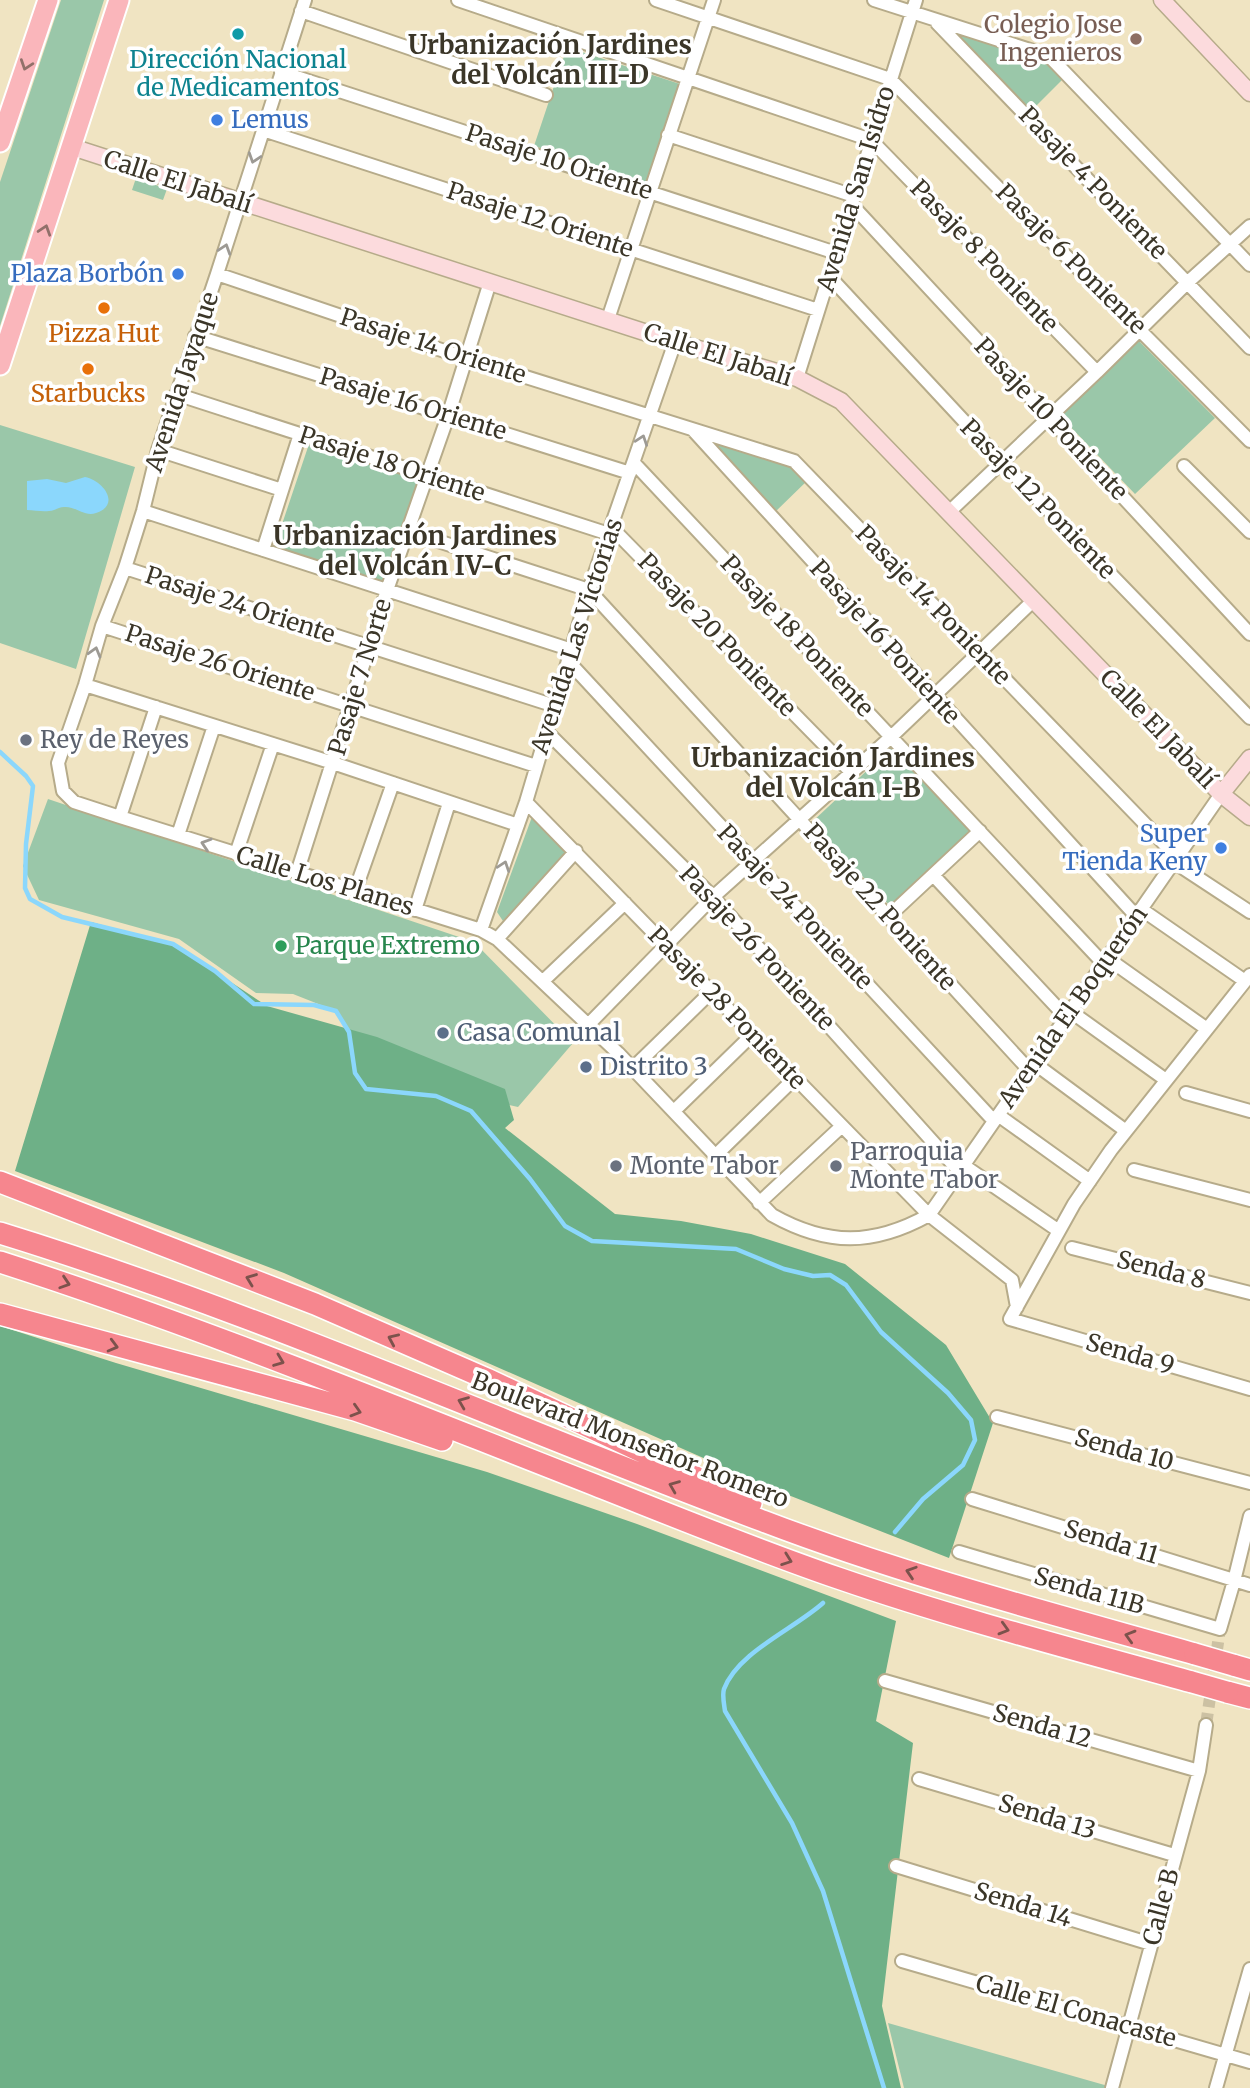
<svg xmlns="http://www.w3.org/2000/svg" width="1250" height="2088" viewBox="0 0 1250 2088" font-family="Merriweather,serif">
  <rect width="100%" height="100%" fill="#f0e4c2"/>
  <path fill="#9ac7a9" d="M61,0H104L0,326V182Z
    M934,19L1049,56L1067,75L1027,115Z
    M567,47L680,84L647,183L534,146Z
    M136,178L167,189L163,200L132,190Z
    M1139,341L1215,418L1135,494L1060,416Z
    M0,425L135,467L76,669L0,643Z
    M691,429L794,461L810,478L773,514Z
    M309,444L419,479L383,583L274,548Z
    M892,747L971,831L890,906L812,822Z
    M48,799L474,942L573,1043L518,1107L403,1080L369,1066L336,1011L293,994L256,993L179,939L39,900L23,866Z
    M533,814L570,852L503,921L497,912Z
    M888,2023L1108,2086L1107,2088H904Z"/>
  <path fill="#6eb087" d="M91,922L175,945L267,1006L377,1037L505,1089L514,1120L505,1128L615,1214L681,1221L751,1234L845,1264L946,1345L993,1423L949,1558L778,1491L284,1273L15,1171Z
    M0,1326L116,1363L487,1472L637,1524L896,1621L876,1721L913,1743L882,2006L901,2088H0Z"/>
  <path fill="#8bd7fc" d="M85,477C104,481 121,505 96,513C84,517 76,506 64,507C59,507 54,511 49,511C42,512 34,510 27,510V481L47,479L66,483Z"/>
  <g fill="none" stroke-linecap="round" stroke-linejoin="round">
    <path stroke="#8bd7fc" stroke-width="4.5" d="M0,752L26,776L33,786L26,844L25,888L30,899L62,917L173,944L215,971L254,1004L314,1005L336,1011L349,1032L355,1073L366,1089L436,1096L471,1111L530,1179L565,1226L592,1241L736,1249L784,1269L813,1276L830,1275L846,1285L881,1332L948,1393L971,1420L975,1440L963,1465L923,1499L895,1532
      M823,1603C794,1629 738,1652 724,1689C722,1695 724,1704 725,1711L792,1823L823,1891L884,2088"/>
    <path stroke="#ccc1a3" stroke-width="12" stroke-dasharray="12 6" stroke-linecap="butt" d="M1206,1725L1220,1629"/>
    <g stroke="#b6ab8a" stroke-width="16">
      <path id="street" d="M305,0L217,274L158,450L143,511L125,568L102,626L85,685L58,763L63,791L74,802L120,817L481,930L497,939L618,1053L772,1215C827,1246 873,1246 929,1215L1221,794
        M458,0L871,140L1097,372
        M656,0L890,79L1250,441
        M874,0L1049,56L1250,265
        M301,11L546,95
        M937,23L1250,348
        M281,72L836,253
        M263,130L818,310
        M668,135L854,196
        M851,204L1250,634
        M217,274L465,358L794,461L1177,857
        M829,276L1002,462L1250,718
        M608,319L714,0
        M195,336L630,473
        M797,378L916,0
        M176,394L609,534
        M693,430L1136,916
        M158,450L282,490
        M634,463L1103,963
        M1184,466L1250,532
        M143,511L572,650
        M949,512L1097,372L1188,282L1250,226
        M611,527L852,773
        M407,531L589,590L1029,1070
        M263,550L300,434
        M125,568L555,706
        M102,626L536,766
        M569,662L994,1121
        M85,685L333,763L518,825
        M547,732L713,897L959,1171
        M526,802L929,1215L1012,1280L1017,1307
        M120,817L156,707
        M178,835L214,726
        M236,854L273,744
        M1174,862L1250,912
        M297,873L387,590L448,416L490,282
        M933,875L1066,1017
        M355,891L393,783
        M1141,909L1245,981
        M415,910L449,803
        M889,916L980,831
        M481,930L526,802L589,590L675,342
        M497,939L576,851
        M1107,958L1207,1029
        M1250,975L1111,1150L1074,1204L1010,1319L1250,1389
        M543,981L625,903
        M1070,1011L1166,1080
        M588,1025L713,897L891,737L1034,600
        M1034,1063L1126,1131
        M633,1068L711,992
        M1186,1093L1250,1111
        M674,1111L753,1034
        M998,1115L1090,1181
        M716,1155L795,1078
        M963,1165L1059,1231
        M1134,1170L1250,1200
        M759,1203L842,1126
        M1072,1248L1250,1293
        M997,1417L1250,1483
        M972,1499L1250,1585
        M959,1552L1220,1629L1234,1581L1250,1516
        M885,1681L1199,1771
        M919,1779L1174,1855
        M896,1866L1151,1944
        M902,1961L1250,2062
        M1112,2088L1199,1771L1206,1725
        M1216,2088L1250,1969"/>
    </g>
    <g stroke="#b6ab8a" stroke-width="19">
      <path id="secondary" d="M1162,0L1250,93
        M72,147L675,342L797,378L841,401L1221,794L1250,817
        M1221,794L1250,758"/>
    </g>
    <g stroke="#fff" stroke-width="23">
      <path id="primary" d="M0,142L48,0
        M0,365L119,0"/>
    </g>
    <g stroke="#fff" stroke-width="24">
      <path id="highway" d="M0,1182L315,1304L487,1379L751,1503
        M0,1233C260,1313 508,1426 763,1521C904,1575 1050,1613 1195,1654
        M0,1262C202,1327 398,1408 595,1485C676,1517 756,1550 838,1578C954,1618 1073,1649 1192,1682
        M0,1314L355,1410L442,1440
        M1233,1665L1250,1670
        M1227,1692L1250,1698"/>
    </g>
    <use href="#street" stroke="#fff" stroke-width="12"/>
    <use href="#secondary" stroke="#fcdbdd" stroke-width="16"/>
    <use href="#primary" stroke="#fab6bb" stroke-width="19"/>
    <use href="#highway" stroke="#f6868e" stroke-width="21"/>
    <g stroke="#fff" stroke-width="24" stroke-linecap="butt">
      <path id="highway-bridge" d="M1195,1654L1233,1665
        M1192,1682L1227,1692"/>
    </g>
    <use href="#highway-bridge" stroke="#f6868e" stroke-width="21"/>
  </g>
  <defs><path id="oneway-chevron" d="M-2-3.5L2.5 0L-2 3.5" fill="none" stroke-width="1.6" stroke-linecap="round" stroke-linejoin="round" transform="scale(1.75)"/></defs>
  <g stroke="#91706a">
    <use href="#oneway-chevron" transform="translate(26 65) rotate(109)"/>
    <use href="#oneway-chevron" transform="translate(45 230) rotate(-72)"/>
  </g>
  <g stroke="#9d9a94">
    <use href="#oneway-chevron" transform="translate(254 158) rotate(108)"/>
    <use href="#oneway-chevron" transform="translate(225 249) rotate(-72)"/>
    <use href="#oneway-chevron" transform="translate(642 440) rotate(-71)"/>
    <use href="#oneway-chevron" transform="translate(95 652) rotate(-74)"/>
    <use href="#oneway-chevron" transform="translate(206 844) rotate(-162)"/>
    <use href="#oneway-chevron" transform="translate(504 866) rotate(-71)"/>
  </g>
  <g stroke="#7c524c">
    <use href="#oneway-chevron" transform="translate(251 1279) rotate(-159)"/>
    <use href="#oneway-chevron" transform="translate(65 1283) rotate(18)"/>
    <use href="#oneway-chevron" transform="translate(393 1339) rotate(-156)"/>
    <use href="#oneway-chevron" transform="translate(113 1346) rotate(15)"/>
    <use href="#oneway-chevron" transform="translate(279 1361) rotate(21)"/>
    <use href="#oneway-chevron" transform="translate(463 1402) rotate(-158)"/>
    <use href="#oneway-chevron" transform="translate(356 1411) rotate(17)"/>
    <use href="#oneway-chevron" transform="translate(674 1486) rotate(-158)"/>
    <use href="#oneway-chevron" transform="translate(787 1560) rotate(20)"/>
    <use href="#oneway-chevron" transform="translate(911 1572) rotate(-162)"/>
    <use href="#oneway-chevron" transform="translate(1004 1629) rotate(16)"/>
    <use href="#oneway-chevron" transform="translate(1130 1636) rotate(-164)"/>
  </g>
  <circle fill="#0f9aa8" stroke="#fff" stroke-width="2.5" cx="238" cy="34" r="7"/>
  <circle fill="#8d6e63" stroke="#fff" stroke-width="2.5" cx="1136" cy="39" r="7"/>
  <g fill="#3f7fe0" stroke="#fff" stroke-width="2.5">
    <circle cx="217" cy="120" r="7"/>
    <circle cx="178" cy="274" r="7"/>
    <circle cx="1221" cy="848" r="7"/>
  </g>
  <g fill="#e8710a" stroke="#fff" stroke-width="2.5">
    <circle cx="104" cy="308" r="7"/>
    <circle cx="88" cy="369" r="7"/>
  </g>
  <g fill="#6b7280" stroke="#fff" stroke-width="2.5">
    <circle cx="26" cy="740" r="7"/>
    <circle cx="616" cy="1166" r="7"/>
    <circle cx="836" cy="1166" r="7"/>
  </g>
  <circle fill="#2e9e5b" stroke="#fff" stroke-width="2.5" cx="281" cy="946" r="7"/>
  <g fill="#5c6f8a" stroke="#fff" stroke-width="2.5">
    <circle cx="443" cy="1033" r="7"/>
    <circle cx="586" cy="1067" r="7"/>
  </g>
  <g text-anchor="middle" stroke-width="7" stroke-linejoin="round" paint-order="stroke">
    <g font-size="24" fill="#785e54" stroke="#fff" text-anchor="end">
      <text x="1122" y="33">Colegio Jose<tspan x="1122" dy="28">Ingenieros</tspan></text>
    </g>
    <g font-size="24" fill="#0d838f" stroke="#fff">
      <text x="238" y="68">Dirección Nacional<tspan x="238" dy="28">de Medicamentos</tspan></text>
    </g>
    <g font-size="24" fill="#366cbe" stroke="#fff" text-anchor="end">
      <text x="231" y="128" text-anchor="start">Lemus</text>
      <text x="164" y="282">Plaza Borbón</text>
      <text x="1207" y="842">Super<tspan x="1207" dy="28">Tienda Keny</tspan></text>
    </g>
    <g font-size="24" fill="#3b3628" stroke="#fff">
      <text transform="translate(559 162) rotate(18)" y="8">Pasaje 10 Oriente</text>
      <text transform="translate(178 182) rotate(18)" y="8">Calle El Jabalí</text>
      <text transform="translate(1093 183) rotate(46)" y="8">Pasaje 4 Poniente</text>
      <text transform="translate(856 189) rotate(-73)" y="8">Avenida San Isidro</text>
      <text transform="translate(540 220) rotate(18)" y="8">Pasaje 12 Oriente</text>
      <text transform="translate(984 256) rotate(46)" y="8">Pasaje 8 Poniente</text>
      <text transform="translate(1071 259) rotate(45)" y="8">Pasaje 6 Poniente</text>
      <text transform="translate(433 346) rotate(18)" y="8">Pasaje 14 Oriente</text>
      <text transform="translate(718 355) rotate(18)" y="8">Calle El Jabalí</text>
      <text transform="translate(182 382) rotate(-72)" y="8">Avenida Jayaque</text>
      <text transform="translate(413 404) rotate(17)" y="8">Pasaje 16 Oriente</text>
      <text transform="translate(1051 419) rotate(47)" y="8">Pasaje 10 Poniente</text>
      <text transform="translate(392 464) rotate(18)" y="8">Pasaje 18 Oriente</text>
      <text transform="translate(1038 499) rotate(46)" y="8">Pasaje 12 Poniente</text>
      <text transform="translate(240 605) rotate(18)" y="8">Pasaje 24 Oriente</text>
      <text transform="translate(933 605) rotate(46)" y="8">Pasaje 14 Poniente</text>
      <text transform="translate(717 635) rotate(46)" y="8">Pasaje 20 Poniente</text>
      <text transform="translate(577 636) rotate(-72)" y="8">Avenida Las Victorias</text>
      <text transform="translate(797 636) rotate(47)" y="8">Pasaje 18 Poniente</text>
      <text transform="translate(885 642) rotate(48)" y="8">Pasaje 16 Poniente</text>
      <text transform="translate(220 663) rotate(18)" y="8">Pasaje 26 Oriente</text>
      <text transform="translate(360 677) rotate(-73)" y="8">Pasaje 7 Norte</text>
      <text transform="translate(1158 729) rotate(46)" y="8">Calle El Jabalí</text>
      <text transform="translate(325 881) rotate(17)" y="8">Calle Los Planes</text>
      <text transform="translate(795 907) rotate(47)" y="8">Pasaje 24 Poniente</text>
      <text transform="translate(880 907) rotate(48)" y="8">Pasaje 22 Poniente</text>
      <text transform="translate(757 948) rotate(47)" y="8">Pasaje 26 Poniente</text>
      <text transform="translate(1073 1007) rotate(-55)" y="8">Avenida El Boquerón</text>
      <text transform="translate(727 1008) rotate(46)" y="8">Pasaje 28 Poniente</text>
      <text transform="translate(1161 1270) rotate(14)" y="8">Senda 8</text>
      <text transform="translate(1130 1354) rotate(16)" y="8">Senda 9</text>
      <text transform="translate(630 1440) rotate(21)" y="8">Boulevard Monseñor Romero</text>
      <text transform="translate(1124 1450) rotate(15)" y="8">Senda 10</text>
      <text transform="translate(1111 1542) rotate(17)" y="8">Senda 11</text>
      <text transform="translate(1089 1591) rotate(16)" y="8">Senda 11B</text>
      <text transform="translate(1042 1726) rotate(16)" y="8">Senda 12</text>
      <text transform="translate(1047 1817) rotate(17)" y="8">Senda 13</text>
      <text transform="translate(1023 1905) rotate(17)" y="8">Senda 14</text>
      <text transform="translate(1161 1907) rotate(-75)" y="8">Calle B</text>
      <text transform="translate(1076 2011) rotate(16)" y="8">Calle El Conacaste</text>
    </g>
    <g font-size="24" fill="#c56008" stroke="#fff">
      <text x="104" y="342">Pizza Hut</text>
      <text x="88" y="402">Starbucks</text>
    </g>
    <g font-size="24" fill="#5b616d" stroke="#fff" text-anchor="start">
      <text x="40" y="748">Rey de Reyes</text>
      <text x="850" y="1160">Parroquia<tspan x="850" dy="28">Monte Tabor</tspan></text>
      <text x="630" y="1174">Monte Tabor</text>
    </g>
    <g font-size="24" fill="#27864d" stroke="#fff" text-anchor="start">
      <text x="295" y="954">Parque Extremo</text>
    </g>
    <g font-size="24" fill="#4e5e75" stroke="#fff" text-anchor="start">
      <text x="457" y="1041">Casa Comunal</text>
      <text x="600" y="1075">Distrito 3</text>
    </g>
    <g font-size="26" font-weight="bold" fill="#3b3628" stroke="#fff">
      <text x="550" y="54">Urbanización Jardines<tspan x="550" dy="30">del Volcán III-D</tspan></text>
      <text x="415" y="545">Urbanización Jardines<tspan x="415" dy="30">del Volcán IV-C</tspan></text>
      <text x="833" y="767">Urbanización Jardines<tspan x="833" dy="30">del Volcán I-B</tspan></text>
    </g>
  </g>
</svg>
